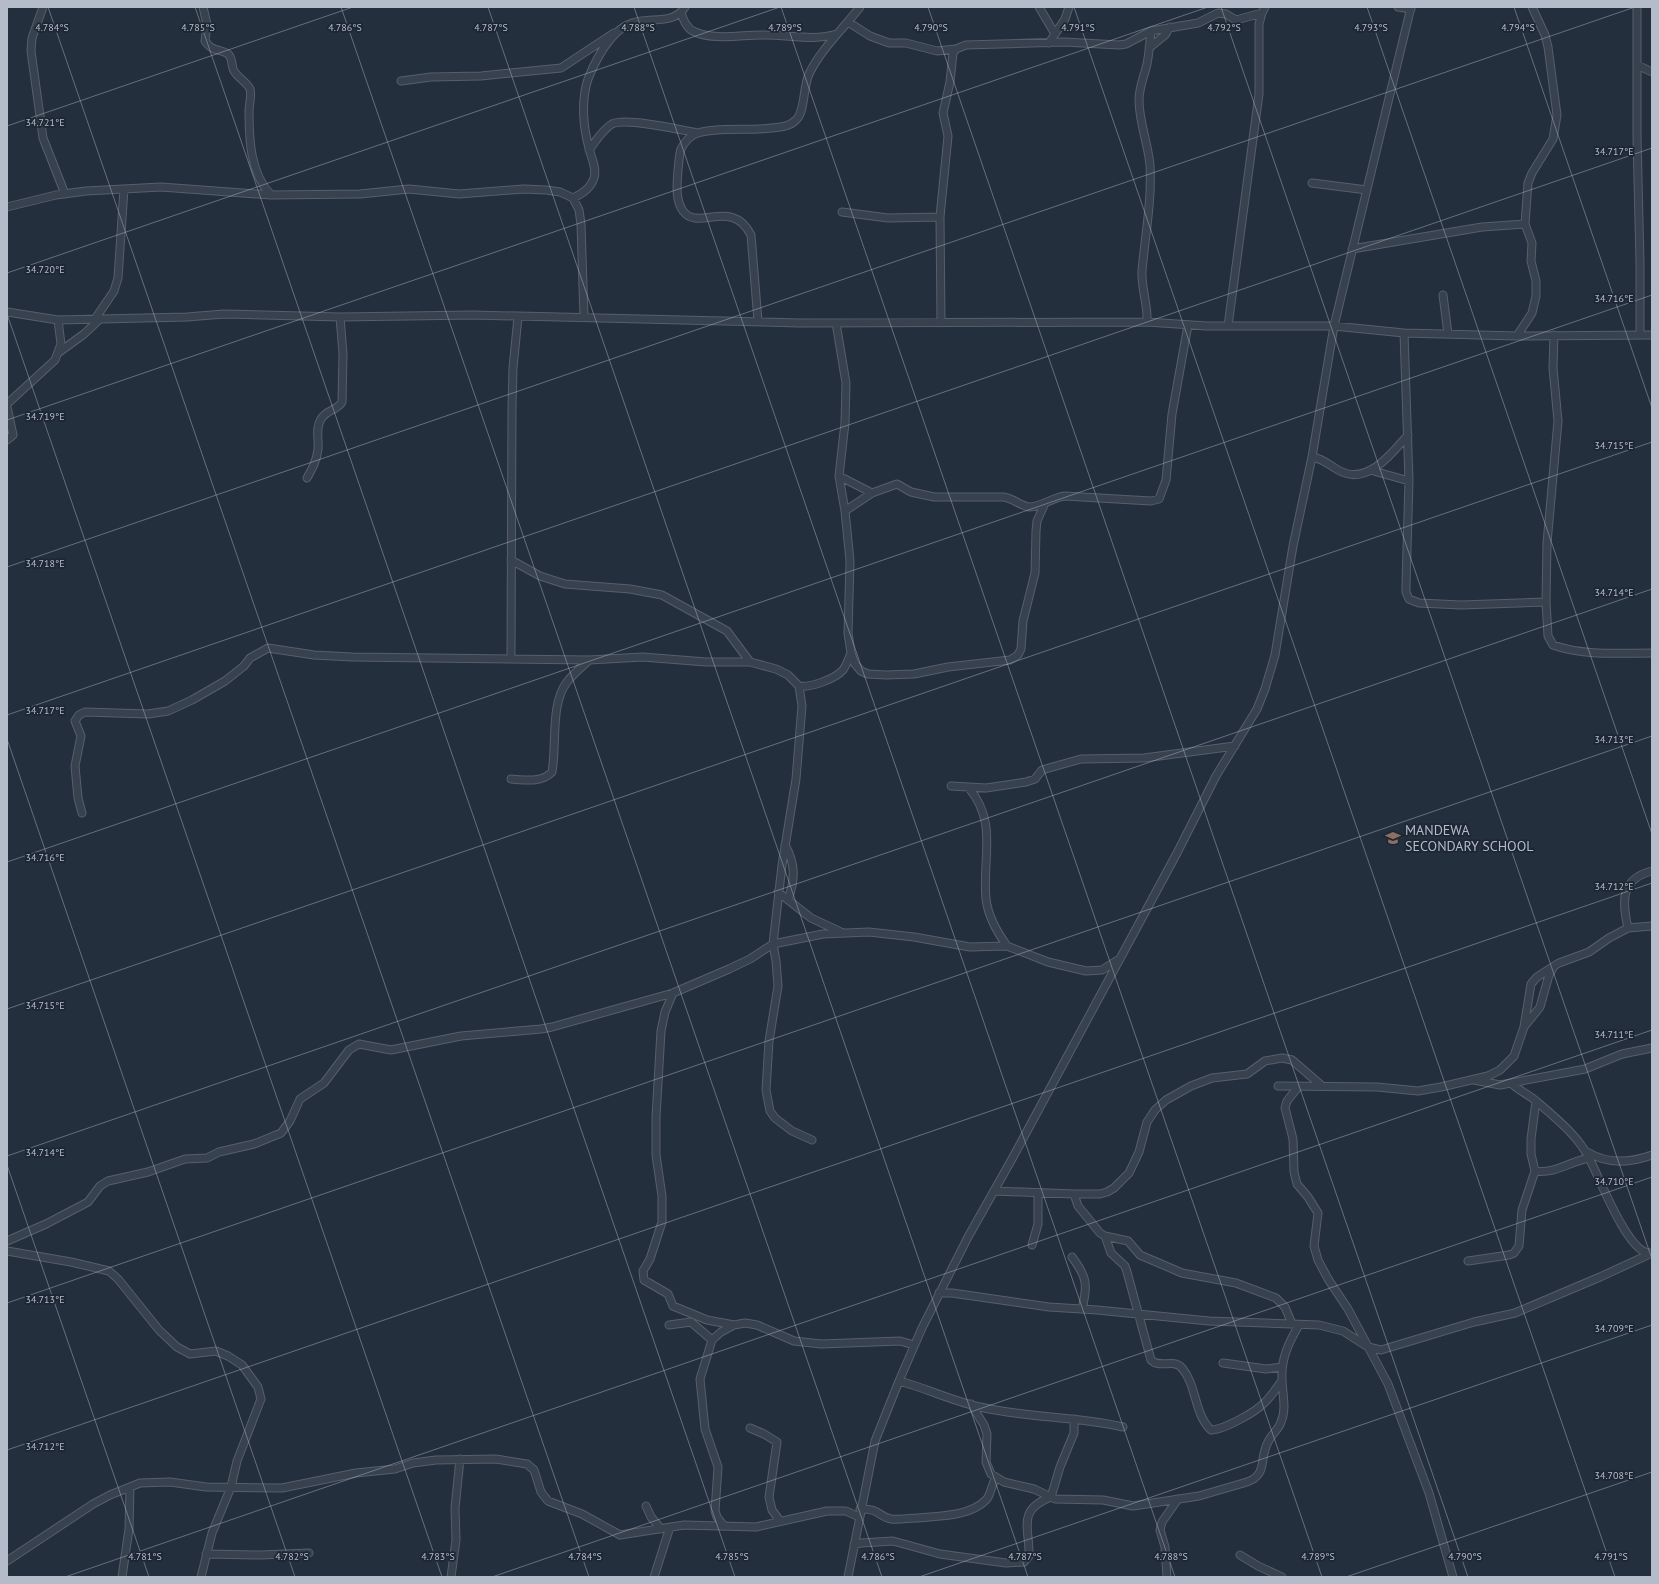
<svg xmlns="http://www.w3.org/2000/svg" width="1659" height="1584" viewBox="0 0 1659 1584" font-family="'PT Sans',sans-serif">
  <rect width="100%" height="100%" fill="#242f3e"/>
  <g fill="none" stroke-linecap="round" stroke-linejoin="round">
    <g stroke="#565f6c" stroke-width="9">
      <path id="minor" d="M43,7L32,38L31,51L43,138L65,194
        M203,7L207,24L205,41C213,53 220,48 228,54C233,58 231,66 234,71C238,78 247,82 250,89C252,95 249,105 249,111C249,139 250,173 271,195
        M1039,7L1055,34L1049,43
        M1398,7L1411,9
        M1637,7V137L1640,264V335
        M681,13C684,21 687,29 695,32C716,41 744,34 766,35C791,35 813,41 837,34
        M848,22L870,36L889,43H906L937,51L956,49
        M1055,34L1065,19L1069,7
        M1149,48L1165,35L1170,27
        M1637,65L1652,72
        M401,81L431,77L481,76L561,68L614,33
        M589,150C596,141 602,130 612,124C625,117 681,130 698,133
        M1312,183L1367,190
        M573,198C582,194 591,188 594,178C597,167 591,158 589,148C583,127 581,100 588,79C596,59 611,30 632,23C650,16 673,26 685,7
        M7,207L56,195L86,191L161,187L271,195L360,194L409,189L459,194L524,189L546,190L560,192L573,198L579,210L581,224L584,317
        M842,212L888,218L940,217
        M1352,249L1482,227L1525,224
        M1443,295L1448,334
        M7,312L58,320L187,317L224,314L340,317L473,315L800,323L1147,322L1207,326H1334L1404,333L1517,336L1652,335
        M95,319L114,291L118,278L124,189
        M758,321L751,235C732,197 698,232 683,211C675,200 677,183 678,170C679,163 679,155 681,149C684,142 691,135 698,133C717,127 750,131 771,128C780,127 789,127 796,120C805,112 803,87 809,74C821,49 843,29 860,7
        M1147,322C1148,304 1141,288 1142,271C1145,236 1152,201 1150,165C1148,143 1139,122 1139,100C1139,87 1144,77 1147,64C1149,54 1150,42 1151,31
        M836,323L846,383L845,423L839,476L845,511L850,561L848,633L851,653L855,664L861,671L868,674L886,675L914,674L948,667L1010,660L1018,655L1021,649L1023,621L1035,573L1036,531L1037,521L1045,503
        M941,323L940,217L948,136L943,113L950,82L953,53L956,49L966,45L1064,42L1119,45L1126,44L1151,31L1198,23L1218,13L1226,14L1236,20L1262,13
        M1228,326L1259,94V24L1262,13L1265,7
        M1404,333L1409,481L1406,584V592L1409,599L1419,603L1461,605L1546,602
        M1554,335L1553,368L1558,421L1547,543L1546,602L1548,636L1553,645C1583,656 1620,653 1652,653
        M1517,336L1532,313L1536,296V281L1531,261L1532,243L1525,224L1528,183L1532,173L1553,139L1557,115L1548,47L1545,35L1532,7
        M58,353L84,334L100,319
        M7,404L55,360L61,344L58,320
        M7,407L13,435L7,440
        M1312,457C1325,459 1331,467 1342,472C1369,484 1393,452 1408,435
        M1370,470L1409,481
        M839,476L872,493
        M307,478C312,469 317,460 318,449C319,439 315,429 321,419C326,410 338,410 342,402L343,354L340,317
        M845,511L872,493L897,484L911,492L934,497H1003C1013,498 1021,506 1029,507C1042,507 1053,497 1065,496L1151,501L1159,499L1166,480L1172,414L1188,325
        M511,560L540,576L565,584L630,589L662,595L727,631L750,662
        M511,658L512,407L513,368L518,317
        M799,686C810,688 835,679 843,670C846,666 849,658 851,653
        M511,779C525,780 542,783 552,772C557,745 550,704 567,682C573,674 582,667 589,660
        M951,786L986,788L1026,782L1035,779L1042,770L1081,759L1144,758L1235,746
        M969,788C998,823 982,858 986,899C988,917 997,932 1007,946
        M82,813L78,798L75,766L81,736L75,721L79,715L85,712L148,714L168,711L192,700L225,681L244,666L250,658L268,648L314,655L352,657L589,660L643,657L706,662H750L776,669L788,675L799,686L802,706L796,779L782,865L773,944L776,961L778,986L769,1041L766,1090L770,1111L775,1118L792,1131L812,1140
        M785,845C796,864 795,880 788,900
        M778,892L811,918L841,932
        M1628,928C1622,902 1620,879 1652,871
        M673,993L665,1012L661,1031L656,1117V1155L662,1196V1222L650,1259L643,1271L644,1280L668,1294L673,1306L707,1320L734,1325L745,1323L757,1325L794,1341L821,1344L900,1341L914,1345
        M1524,1027L1531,984L1537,977L1551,968
        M1474,1080L1500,1085L1511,1083C1518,1090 1528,1094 1536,1101C1557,1119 1581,1138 1592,1164C1601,1182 1629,1254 1650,1253
        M1511,1083L1585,1069L1622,1054L1652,1048
        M1278,1086L1377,1087L1418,1091L1441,1087L1488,1076L1500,1070L1514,1056L1524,1027L1540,1007L1549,975L1554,966L1559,963L1589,952L1609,938L1628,928L1652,926
        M1299,1086L1287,1101L1285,1108L1293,1139L1294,1172L1297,1184L1308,1197L1318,1213L1314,1246L1318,1260L1328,1279L1348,1309L1388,1384L1429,1493L1453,1577
        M1587,1152C1607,1164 1630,1163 1652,1155
        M1535,1171C1556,1174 1570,1161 1590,1158
        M994,1191L1074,1194H1100L1107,1192L1114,1188L1129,1173L1139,1152L1147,1122L1155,1110L1166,1100L1191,1086L1212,1078L1247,1074L1265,1061L1282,1058L1292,1060L1322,1086
        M1074,1194L1078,1206L1100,1233L1105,1236L1111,1253L1125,1266L1127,1272L1151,1360C1160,1369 1173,1358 1182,1368C1197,1386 1194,1414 1211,1430C1223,1430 1256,1412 1264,1403C1271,1397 1276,1388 1282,1381
        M1105,1236L1128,1241L1140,1255L1182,1273L1236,1283L1276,1298L1285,1307L1292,1324
        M7,1241L46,1224L88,1202L100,1186L108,1181L148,1172L185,1159L207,1158L219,1152L254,1144L281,1133L290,1121L300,1099L324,1083L349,1050L359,1044L391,1050L461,1036L541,1029L552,1027L673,993L729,969L750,959L773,944L823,934L869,932L914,937L970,947L1007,946L1048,962L1086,971L1102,970L1118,960
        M1032,1245L1038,1224V1194
        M7,1251L71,1262L109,1271L118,1279L159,1330L177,1347L190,1354L216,1351L228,1356L242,1365L258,1387L261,1399L237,1461L231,1487L212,1533L201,1577
        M1072,1257C1087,1277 1088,1285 1082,1309
        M1468,1261L1509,1255L1514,1253L1519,1246L1522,1210L1535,1171L1531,1154V1139L1536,1101
        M939,1293H952L1049,1307L1097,1310L1209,1321L1319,1325L1343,1331L1368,1347L1381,1350L1474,1322L1515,1313L1600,1277L1652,1253
        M669,1325L691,1322L712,1340
        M1223,1363L1266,1369L1282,1367
        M899,1381C926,1388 952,1401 980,1407C1027,1418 1076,1416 1123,1427
        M971,1404L984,1425L987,1434L986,1462L991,1474L1004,1482L1034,1489L1055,1499L1103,1500L1133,1506L1199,1496L1247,1482C1268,1475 1259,1458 1268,1442C1271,1435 1279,1429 1281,1422C1287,1409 1282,1392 1282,1379C1281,1358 1289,1342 1299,1325
        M750,1428L764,1434L777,1442L769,1497L772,1510L780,1521
        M646,1506L651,1517L661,1529
        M860,1509C879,1508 879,1517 891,1519C900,1520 908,1518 916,1518C938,1516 969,1517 986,1500C991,1495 991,1485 996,1478
        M724,1526L717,1517L715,1511L718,1467L705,1429L700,1379L712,1340L721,1332L734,1325
        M854,1545L861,1543L893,1541L940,1554L1006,1563L1024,1562L1029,1556C1030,1529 1016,1510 1051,1497L1060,1467L1074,1433V1419
        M206,1554L260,1555L309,1553
        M1240,1555L1258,1566L1282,1577
        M7,1561L93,1504L110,1495L140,1483L170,1482L206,1487L282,1488L356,1473L395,1469L413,1463L436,1460L496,1459L527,1464L534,1470L541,1492L548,1501L582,1514L620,1535L684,1525L756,1527L827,1511H846L859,1517
        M122,1577L129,1529L130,1487
        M451,1577L456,1540L455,1508L460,1459
        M654,1577L670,1527
        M848,1577L875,1441L899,1381L922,1328L968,1237L1012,1159L1177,853L1216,776L1257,709L1265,689L1275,655L1293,546L1312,457L1334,326L1411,7
        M1167,1577L1165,1547L1160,1530L1162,1522L1178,1499"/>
    </g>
    <use href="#minor" stroke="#38414e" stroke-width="7"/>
  </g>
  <path fill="none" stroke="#b4bcc9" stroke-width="1" stroke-opacity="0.45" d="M48,7L589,1577M195,7L735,1577M341,7L882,1577M488,7L1028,1577M634,7L1175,1577M781,7L1322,1577M928,7L1468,1577M1074,7L1615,1577M1221,7L1652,1259M1367,7L1652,834M1514,7L1652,408M7,126L353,7M7,273L780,7M7,314L442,1577M7,420L1208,7M7,567L1635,7M7,715L1652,148M7,739L295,1577M7,862L1652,295M7,1009L1652,442M7,1156L1652,589M7,1165L149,1577M7,1303L1652,736M7,1450L1652,883M65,1577L1652,1030M492,1577L1652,1177M919,1577L1652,1325M1346,1577L1652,1472"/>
  <defs>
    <g id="school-bare" transform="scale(1.2)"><path d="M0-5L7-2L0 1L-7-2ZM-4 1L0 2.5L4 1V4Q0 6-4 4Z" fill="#8d6e63" stroke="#1d2633" stroke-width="2.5" paint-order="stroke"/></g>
  </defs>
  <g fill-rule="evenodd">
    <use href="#school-bare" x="1393" y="838"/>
  </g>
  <g text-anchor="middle" stroke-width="3.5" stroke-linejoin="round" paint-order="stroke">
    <g font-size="14" fill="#b4bcc9" stroke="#1d2633" text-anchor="start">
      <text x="1405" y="835">MANDEWA<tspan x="1405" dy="16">SECONDARY SCHOOL</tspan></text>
    </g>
  </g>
  <g font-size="10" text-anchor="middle" fill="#b4bcc9" stroke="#1d2633" stroke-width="3.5" stroke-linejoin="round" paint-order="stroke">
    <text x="52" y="31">4.784°S</text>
    <text x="198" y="31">4.785°S</text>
    <text x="345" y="31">4.786°S</text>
    <text x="491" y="31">4.787°S</text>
    <text x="638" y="31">4.788°S</text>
    <text x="785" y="31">4.789°S</text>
    <text x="931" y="31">4.790°S</text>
    <text x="1078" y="31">4.791°S</text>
    <text x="1224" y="31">4.792°S</text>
    <text x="1371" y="31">4.793°S</text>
    <text x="1518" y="31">4.794°S</text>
    <text x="45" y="126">34.721°E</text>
    <text x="1614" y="155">34.717°E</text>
    <text x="45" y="273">34.720°E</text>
    <text x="1614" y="302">34.716°E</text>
    <text x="45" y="420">34.719°E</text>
    <text x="1614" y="449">34.715°E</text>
    <text x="45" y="567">34.718°E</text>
    <text x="1614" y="596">34.714°E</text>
    <text x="45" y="714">34.717°E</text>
    <text x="1614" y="743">34.713°E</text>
    <text x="45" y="861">34.716°E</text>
    <text x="1614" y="890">34.712°E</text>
    <text x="45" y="1009">34.715°E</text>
    <text x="1614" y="1038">34.711°E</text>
    <text x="45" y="1156">34.714°E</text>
    <text x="1614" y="1185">34.710°E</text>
    <text x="45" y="1303">34.713°E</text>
    <text x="1614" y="1332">34.709°E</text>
    <text x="45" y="1450">34.712°E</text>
    <text x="1614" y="1479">34.708°E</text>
    <text x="145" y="1560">4.781°S</text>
    <text x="292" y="1560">4.782°S</text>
    <text x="438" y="1560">4.783°S</text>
    <text x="585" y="1560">4.784°S</text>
    <text x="732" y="1560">4.785°S</text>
    <text x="878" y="1560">4.786°S</text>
    <text x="1025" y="1560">4.787°S</text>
    <text x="1171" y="1560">4.788°S</text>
    <text x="1318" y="1560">4.789°S</text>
    <text x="1465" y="1560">4.790°S</text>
    <text x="1611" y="1560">4.791°S</text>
  </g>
  <rect width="1659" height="1584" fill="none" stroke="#b4bcc9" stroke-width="16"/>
</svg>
